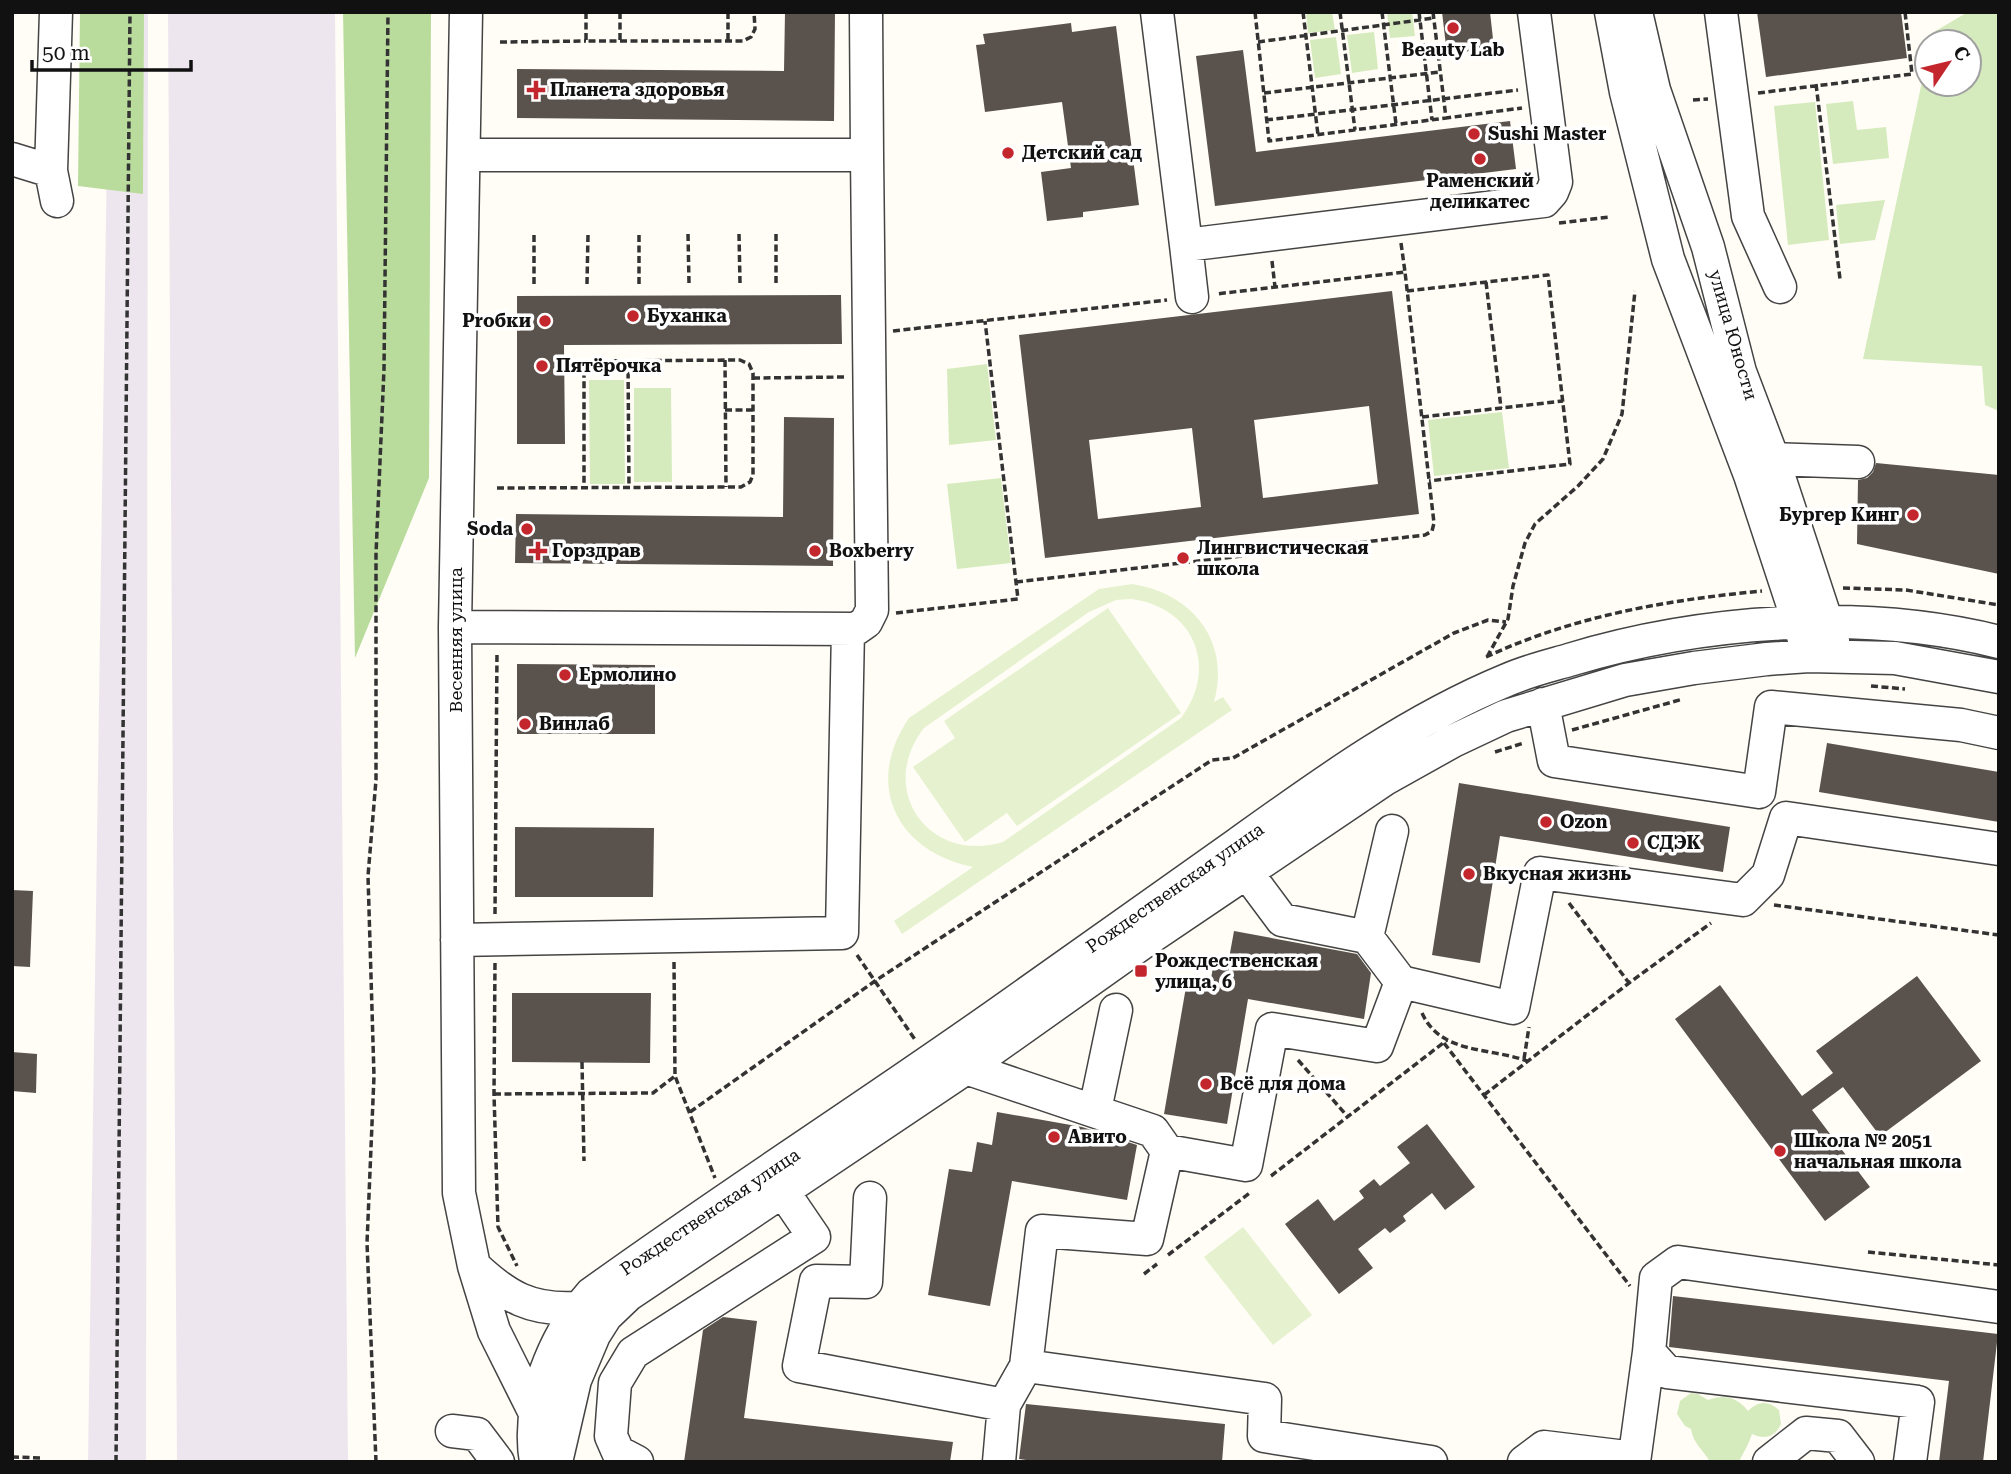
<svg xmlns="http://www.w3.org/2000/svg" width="2011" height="1474" viewBox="0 0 2011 1474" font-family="'Roboto Serif',serif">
  <rect width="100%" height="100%" fill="#fffdf5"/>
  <path fill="#eee6ef" d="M109,12H148L146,1462H88Z
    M168,12H335L348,1462H177Z"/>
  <path fill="#d5ebbd" d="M1306,12H1332L1335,30L1308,33Z
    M1387,12H1412L1415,36L1390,38Z
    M1968,12H1999V411L1985,405L1982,366L1863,359L1927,58V84H1969V42H1930L1932,33Z
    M1374,32L1378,69L1352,73L1347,35Z
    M1336,37L1341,74L1315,78L1310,40Z
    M1853,101L1857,130L1886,127L1889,158L1833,164L1826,104Z
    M1815,102L1829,240L1788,245L1774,106Z
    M1885,200L1875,240L1840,244L1836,205Z
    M987,364L996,440L949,445L947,369Z
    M589,380H624L625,484H590Z
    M634,388H671L672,482H634Z
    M1502,412L1509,468L1434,476L1428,420Z
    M1001,478L1011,563L957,569L947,484Z
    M1691,1393L1698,1394L1708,1400C1724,1394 1737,1397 1748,1411C1758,1401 1768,1400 1779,1410L1781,1424C1775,1437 1765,1440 1752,1434C1749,1444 1743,1453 1739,1462H1710C1704,1450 1693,1444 1691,1429L1685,1426L1677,1414L1680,1401Z"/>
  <path fill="#b9dc9c" d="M80,12H144L143,194L78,186Z
    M343,12H431L429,478L355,658Z"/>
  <path fill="#e6f2cf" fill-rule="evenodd" d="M1132,584C1192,593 1231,641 1214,702L1223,697L1232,710L902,934L894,921L973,867C897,852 863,785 909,718L1099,589ZM1131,599C1194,607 1219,667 1181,718L1003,842C929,864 876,790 924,728L1089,612L1116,600Z
    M1108,608L1181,713L1017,826L1007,813L965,842L913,767L955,738L944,721Z
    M1243,1227L1312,1315L1273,1345L1204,1257Z"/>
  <path fill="#5a524d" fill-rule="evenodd" d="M785,12H835L834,121L517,118V69L784,71Z
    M1442,12H1490L1494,48L1447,54Z
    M1757,12H1901L1907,58L1766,77Z
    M1071,23L1072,32L1116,26L1139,205L1083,212V217L1047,221L1041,172L1071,168L1062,102L985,112L976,45L985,44L983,34Z
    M1243,50L1256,152L1510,121L1516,169L1215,206L1196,56Z
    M1392,291L1419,514L1045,558L1019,335ZM1369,406L1378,484L1263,498L1254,420ZM1192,428L1201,507L1098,519L1089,440Z
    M841,295L842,344L564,345L565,444H517V296Z
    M784,417L834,418L833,566L515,563L516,514L783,517Z
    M1876,463L1999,475V574L1857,544L1858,480L1867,478L1873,472Z
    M517,664L655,665V734H517Z
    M1827,743L1999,772V822L1819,792Z
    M1459,783L1730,827L1723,872L1500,836L1480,963L1432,955Z
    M515,827L654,828L653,897H515Z
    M12,890L33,891L30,967L12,966Z
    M1234,931L1357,954L1371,973L1364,1019L1248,999L1227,1124L1164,1114L1186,987L1209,991L1214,961L1228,964Z
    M1917,976L1981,1061L1880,1136L1843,1087L1812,1110L1870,1187L1825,1221L1675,1019L1720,985L1802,1096L1833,1073L1816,1051Z
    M512,993H651L650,1063L512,1062Z
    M12,1052L37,1054L36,1093L12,1091Z
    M997,1112L1082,1127L1137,1145L1127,1200L1012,1181L990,1306L928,1295L949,1169L972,1172L977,1142L992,1145Z
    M1427,1124L1475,1187L1445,1210L1432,1193L1403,1216L1406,1221L1390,1233L1385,1228L1358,1249L1373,1268L1339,1294L1285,1224L1318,1199L1334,1221L1364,1198L1359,1191L1374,1179L1380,1186L1410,1163L1397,1147Z
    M1673,1296L1998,1334L1983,1462H1939L1949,1381L1669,1347Z
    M723,1317L757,1321L744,1418L953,1442L950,1462H684L703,1330Z
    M1026,1404L1225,1424L1222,1462H1041L1019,1459Z"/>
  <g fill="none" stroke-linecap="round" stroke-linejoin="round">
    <g stroke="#444" stroke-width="35">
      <path id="minor" d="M466,12L455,627L459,1193L474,1266L494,1331L535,1413
        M1157,12L1186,245L1544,201L1552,192L1556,182L1534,12
        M1611,12L1626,92L1668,259L1750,475L1805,642
        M1636,12L1654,90L1708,247L1740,372L1773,459L1833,641
        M1721,12L1748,216L1780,287
        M464,155H867L866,12
        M12,159L51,171L56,12
        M51,171L57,201
        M1186,245L1192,297
        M1773,459L1858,462
        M455,627L856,629L866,622L872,610L867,155
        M1543,704L1554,761L1759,792L1771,707L1961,725L1999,733
        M1247,873L1282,920L1367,937L1401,982
        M1367,937L1392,831
        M457,940L842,933L848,629
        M966,1068L1153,1131L1167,1151
        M1095,1110L1116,1010
        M870,1198L866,1282L816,1281L799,1366L1004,1405L999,1462
        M474,1266C507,1297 531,1311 578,1308
        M1026,1366L1042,1231L1147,1239L1167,1151L1246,1165L1272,1029L1377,1046L1401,982L1513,1008L1540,873L1743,900L1768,875L1786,818L1999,849
        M1004,1405L1026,1366L1265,1399L1264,1436L1431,1462
        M452,1431L477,1434L498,1462
        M536,1462C526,1404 553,1337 591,1294C728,1195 871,1104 1009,1006C1086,952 1162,897 1239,843C1324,782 1410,720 1507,680C1527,671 1548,666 1569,660C1701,620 1863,608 1999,642
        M556,1462L575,1380L594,1335L606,1316L628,1295L966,1068L1148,939L1385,779L1453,741L1506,716L1625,680L1694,668L1767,659L1809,656L1895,658L1999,677
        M637,1462L618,1452L611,1436L615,1383L633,1353L814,1237L782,1190
        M1524,1462L1544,1447L1634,1458
        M1634,1462L1649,1352
        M1769,1462L1806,1433L1838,1436L1858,1462
        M1910,1462L1918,1402L1667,1372L1649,1352L1656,1278L1678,1262L1999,1307"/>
    </g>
    <path stroke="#333" stroke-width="3.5" stroke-dasharray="7 3.5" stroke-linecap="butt" d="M586,12V41H743L751,37L755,29L754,12
      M620,12V41
      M728,12V41
      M1255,12L1269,141L1446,118
      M1303,12L1318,135
      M1340,12L1355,130
      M1382,12L1396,124
      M1419,12L1432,120
      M1433,12L1446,118L1522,108
      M500,42L586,41
      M1258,42L1434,18
      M1816,84L1840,279
      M1264,93L1440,72
      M1758,93L1912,74L1905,12
      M1693,100L1708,99
      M1266,120L1518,90
      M1559,223L1609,217
      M688,234L689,283
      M739,234L740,283
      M776,234V283
      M534,235V284
      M639,235V284
      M1401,243L1405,272
      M1272,261L1275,287
      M1486,282L1501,408
      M587,284L588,235
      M1407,291L1548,275L1570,464L1429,481
      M893,331L1167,300
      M725,360L726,487
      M628,361L629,487
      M753,378L845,377
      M725,410H753
      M1422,417L1563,401
      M497,488L741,487L750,482L753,475V373L749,364L740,360L593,361L586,363L584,371V488
      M1016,582L1425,535L1432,531L1434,523L1405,272L1216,294
      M1843,588L1906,590L1999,605
      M896,613L1018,599L985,321
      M1486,657C1573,616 1667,600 1762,591
      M1487,657L1508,619L1513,586L1525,543L1535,524L1578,486L1603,459L1622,414L1635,291
      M1871,686L1905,689
      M1572,730L1683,699
      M1495,752L1524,743
      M1569,903L1629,983
      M1774,905L1999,935
      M495,914L497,652
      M857,955L916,1041
      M674,962L675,1076L715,1178
      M495,963L494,1094L498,1227L517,1266
      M1422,1013C1441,1055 1490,1047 1527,1061
      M1444,1043L1630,1286
      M1524,1059L1529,1027
      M1298,1060L1348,1117
      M582,1062L584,1161
      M494,1094L653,1093L675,1076
      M1484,1095L1629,983L1711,923
      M690,1112L875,981L1212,760L1233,758L1454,633L1488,620L1506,622
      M1271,1176L1447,1040
      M1868,1252L1999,1265
      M1168,1255L1251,1192
      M1144,1274L1157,1264
      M12,1457L41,1458V1462
      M116,1462L130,12
      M376,1462L367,1243L374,1076L368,876L376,780V554L384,369L388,12"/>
    <use href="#minor" stroke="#fff" stroke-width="32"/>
  </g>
  <g fill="#c4262e" stroke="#fff" stroke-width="2.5">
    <circle cx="1453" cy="28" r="7"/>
    <path d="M532.5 79.5h7v7h7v7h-7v7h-7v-7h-7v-7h7z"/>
    <circle cx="1474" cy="134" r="7"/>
    <circle cx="1008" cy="153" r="7"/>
    <circle cx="1480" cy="159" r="7"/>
    <circle cx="633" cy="316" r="7"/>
    <circle cx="545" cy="321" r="7"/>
    <circle cx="542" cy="366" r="7"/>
    <circle cx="1913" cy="515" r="7"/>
    <circle cx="527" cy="529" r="7"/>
    <path d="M534.5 540.5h7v7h7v7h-7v7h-7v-7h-7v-7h7z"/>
    <circle cx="815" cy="551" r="7"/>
    <circle cx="1183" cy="558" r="7"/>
    <circle cx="565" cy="675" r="7"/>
    <circle cx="525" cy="724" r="7"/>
    <circle cx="1546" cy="822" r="7"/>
    <circle cx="1633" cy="843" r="7"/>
    <circle cx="1469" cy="874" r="7"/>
    <rect x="1134" y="964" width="14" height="14" rx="3.5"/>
    <circle cx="1206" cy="1084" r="7"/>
    <circle cx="1054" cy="1137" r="7"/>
    <circle cx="1780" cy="1151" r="7"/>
  </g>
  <g text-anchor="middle" stroke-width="7" stroke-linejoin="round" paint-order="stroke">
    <g font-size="18" font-weight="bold" fill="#111" stroke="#fff" text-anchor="start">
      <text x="1453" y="56" text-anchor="middle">Beauty Lab</text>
      <text x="550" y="96">Планета здоровья</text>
      <text x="1488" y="140">Sushi Master</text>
      <text x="1022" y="159">Детский сад</text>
      <text x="1480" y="187" text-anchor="middle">Раменский<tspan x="1480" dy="21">деликатес</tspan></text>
      <text x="647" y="322">Буханка</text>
      <text x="531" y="327" text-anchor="end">Proбки</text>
      <text x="556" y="372">Пятёрочка</text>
      <text x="1899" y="521" text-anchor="end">Бургер Кинг</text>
      <text x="513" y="535" text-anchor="end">Soda</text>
      <text x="1197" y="554">Лингвистическая<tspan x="1197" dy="21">школа</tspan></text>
      <text x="552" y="557">Горздрав</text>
      <text x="829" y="557">Boxberry</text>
      <text x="579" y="681">Ермолино</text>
      <text x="539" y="730">Винлаб</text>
      <text x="1560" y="828">Ozon</text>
      <text x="1647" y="849">СДЭК</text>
      <text x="1483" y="880">Вкусная жизнь</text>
      <text x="1155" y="967">Рождественская<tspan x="1155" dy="21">улица, 6</tspan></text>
      <text x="1220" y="1090">Всё для дома</text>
      <text x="1068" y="1143">Авито</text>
      <text x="1794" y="1147">Школа № 2051<tspan x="1794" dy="21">начальная школа</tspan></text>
    </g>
    <g font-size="18" fill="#111" stroke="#fff">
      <text transform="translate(1733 335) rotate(74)" y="6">улица Юности</text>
      <text transform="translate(456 640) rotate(-90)" y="6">Весенняя улица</text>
      <text transform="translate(1175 888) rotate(-35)" y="6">Рождественская улица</text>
      <text transform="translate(710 1212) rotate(-34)" y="6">Рождественская улица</text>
    </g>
  </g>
  <rect width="2011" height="1474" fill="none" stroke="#111111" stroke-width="28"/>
  <g transform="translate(1948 63) rotate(55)"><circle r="33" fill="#ffffff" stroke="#a0a0a0" stroke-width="2"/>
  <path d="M0-5L12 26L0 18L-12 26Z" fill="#c4262e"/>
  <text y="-10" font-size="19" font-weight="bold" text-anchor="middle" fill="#111111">С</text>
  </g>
  <path d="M32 60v10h159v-10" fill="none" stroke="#111111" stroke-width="3.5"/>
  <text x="42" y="60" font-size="21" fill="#111111" stroke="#ffffff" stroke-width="5" paint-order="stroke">50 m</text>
</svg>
